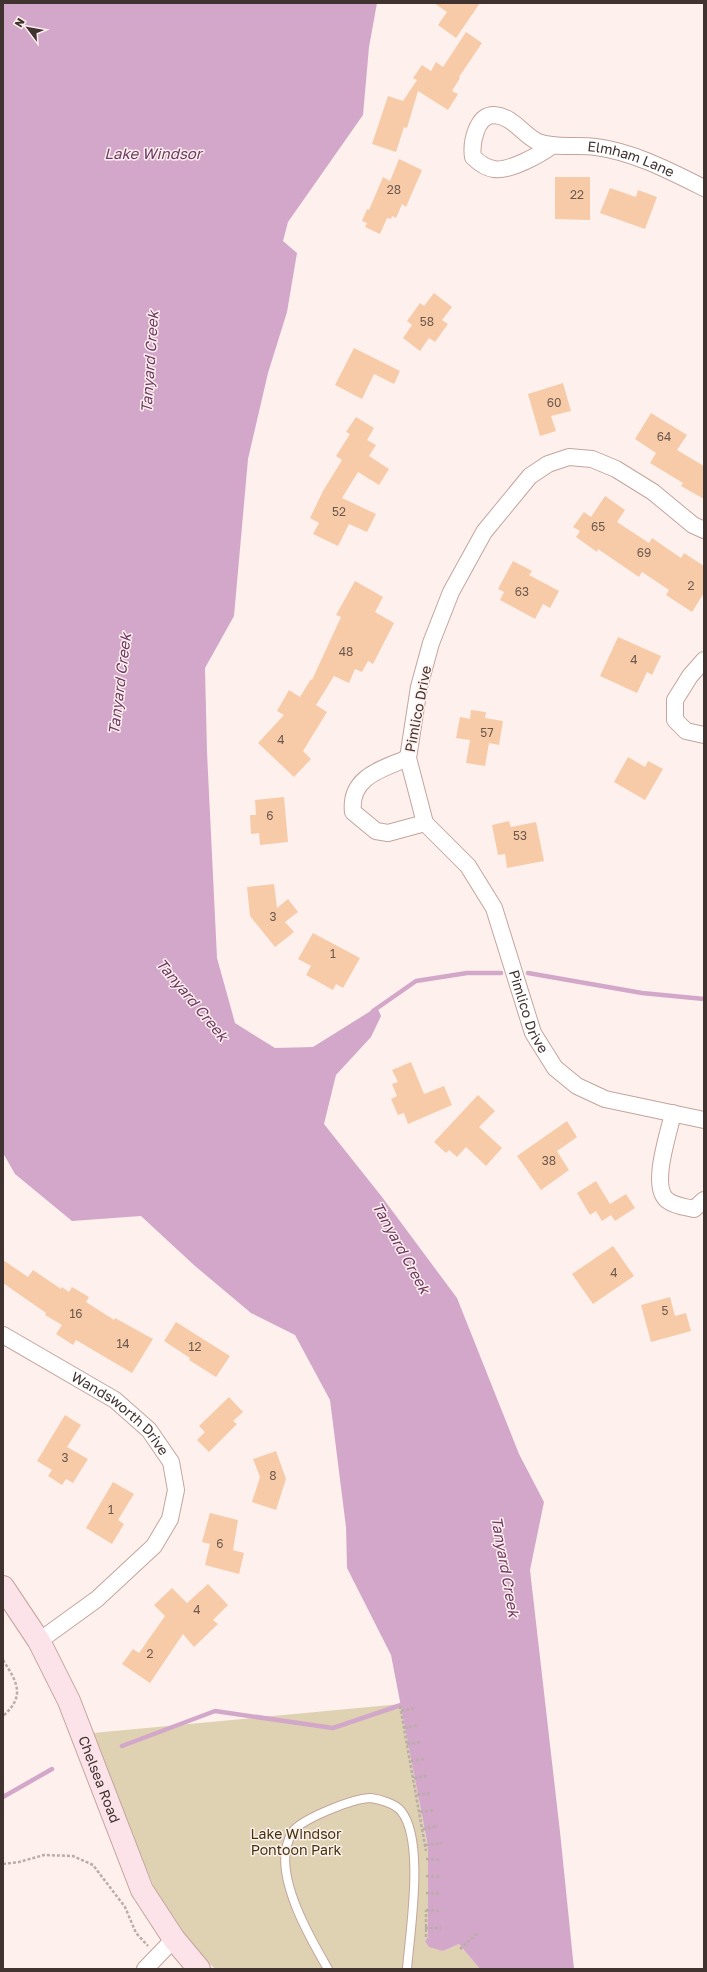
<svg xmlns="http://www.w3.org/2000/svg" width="707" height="1972" viewBox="0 0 707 1972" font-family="'Golos Text',sans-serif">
  <rect width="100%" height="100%" fill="#fef0ed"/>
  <path fill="#ded2b2" d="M401,1704L428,1846V1937L425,1941L443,1951L459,1944L480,1969H215L194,1948L154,1887L117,1800L93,1733Z"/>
  <path fill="#d3a7c9" d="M3,3H377L369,47L363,115L288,222L283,241L297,253L287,312L268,373L248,459L234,616L205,668L207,752L217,958L235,1023L275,1048L313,1047L377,1007L381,1016L371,1037L336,1075L324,1124L382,1197L457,1298L519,1454L544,1502L530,1570L560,1832L574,1969H480L459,1944L443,1951L429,1947L425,1941L428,1937V1846L391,1655L347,1568L346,1527L330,1400L295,1335L251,1313L195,1266L141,1216L72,1221L15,1174L3,1153Z"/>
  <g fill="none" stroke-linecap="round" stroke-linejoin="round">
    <path stroke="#d3a7c9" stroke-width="4.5" d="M528,973L642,993L704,999
      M373,1011L416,981L467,973H501
      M122,1746L215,1711L333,1728L407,1703
      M3,1797L52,1769"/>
  </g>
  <path fill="#f7cba8" d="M434,3H480L456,38L438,25L447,12Z
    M466,32L482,43L459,77L460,78L452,91L458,94L448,110L418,91L407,128L404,127L396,152L372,144L388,96L403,101L417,80L413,78L422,65L431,71L436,62L443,67Z
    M399,159L422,170L406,207L402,204L396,218L392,216L391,219L387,218L380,234L365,227L367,223L362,221L367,209L369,210L383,177L390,181Z
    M555,177H590V220L555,219Z
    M610,188L636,197L638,190L657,197L645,229L600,213Z
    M434,293L452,307L442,320L448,324L435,342L429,338L420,351L403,338L412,325L407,321L420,303L424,306Z
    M354,348L400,371L394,384L374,374L362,399L335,385Z
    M563,383L571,411L551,416L556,431L540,436L528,394Z
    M651,413L687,435L677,450L704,466V499L681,486L683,483L650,463L656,453L635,439Z
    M356,417L374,428L367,440L376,445L369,456L389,469L379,485L358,472L342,498L376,514L367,532L349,524L338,546L313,534L319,523L310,518L323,491L342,460L336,456L350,434L346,432Z
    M605,496L625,510L617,522L649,543L652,538L681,558L684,553L704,566V593L692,612L666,595L669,590L642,572L639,577L598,549L597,552L576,537L580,531L573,527L584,512L591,517Z
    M513,561L532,571L529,575L559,591L550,608L543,604L535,619L500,600L504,592L498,589Z
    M355,581L383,597L375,612L394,623L373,664L368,661L362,672L355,669L349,683L334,676L316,705L327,712L303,751L311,759L294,777L258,743L284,715L277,711L289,690L300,697L311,679L312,680L341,617L336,615Z
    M618,637L661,656L652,675L647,672L637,693L600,676Z
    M471,710L486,712L485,718L503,721L499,745L489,743L485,766L466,763L470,740L456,738L460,717L470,719Z
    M628,757L645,767L648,761L663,769L645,800L614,782Z
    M284,797L288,842L260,845L259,833L251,834L250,815H256L255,800Z
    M509,821L511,827L536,822L544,861L507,868L505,854L498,855L492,825Z
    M274,884L277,908L288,899L298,912L285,922L294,932L275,947L250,916L247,887Z
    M313,933L360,958L343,988L336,984L333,990L306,975L311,966L298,959Z
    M411,1062L424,1094L444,1086L452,1105L408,1124L404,1113L398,1115L391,1099L397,1096L392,1084L398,1082L392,1070Z
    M478,1095L495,1111L479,1127L502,1148L486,1166L466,1147L457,1157L449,1150L446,1153L434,1142Z
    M567,1121L577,1137L557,1151L569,1170L541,1190L517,1156Z
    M596,1181L610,1204L626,1194L635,1208L615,1221L611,1215L602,1221L596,1211L590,1215L577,1193Z
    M613,1246L634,1276L593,1304L572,1274Z
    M3,1260L28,1277L33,1270L61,1289L62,1287L69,1292L72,1287L89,1297L86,1302L114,1320L115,1318L153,1339L132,1373L76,1340L73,1345L56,1334L62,1325L45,1315L46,1313L3,1283Z
    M670,1297L675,1316L686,1313L691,1331L651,1342L641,1305Z
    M176,1322L230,1356L216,1377L189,1360L190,1358L164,1341Z
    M229,1397L243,1412L233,1421L237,1424L209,1452L197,1440L205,1432L199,1426Z
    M65,1415L81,1425L67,1447L88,1459L73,1483L66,1479L62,1485L48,1476L52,1470L37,1461Z
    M276,1451L286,1479L276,1510L252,1502L260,1477L253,1459Z
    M113,1482L134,1494L118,1520L124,1524L112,1544L86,1528Z
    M210,1513L238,1520L233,1550L244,1553L239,1574L205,1565L210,1544L202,1542Z
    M208,1584L228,1605L213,1620L218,1624L194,1647L183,1634L150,1683L122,1664L133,1649L139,1653L165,1616L154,1605L172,1588L187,1603Z"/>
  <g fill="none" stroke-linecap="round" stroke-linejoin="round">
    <g stroke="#c5a49d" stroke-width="10">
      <path id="lane" d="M328,1969C310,1938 277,1881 287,1845C288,1841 291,1834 293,1831C304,1818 354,1798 371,1798C379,1799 396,1804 401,1811C425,1840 410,1931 407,1969"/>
    </g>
    <g stroke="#c5a49d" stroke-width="18">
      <g id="street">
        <path id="s1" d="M553,145C541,154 509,172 494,169C486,168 478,162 473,157C471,144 476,115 494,115C513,116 523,135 538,142C556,149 577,144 596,147C634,152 670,171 704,188"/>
        <path id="s2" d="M704,530L693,525L653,492L616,469L592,459L569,457L548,464L530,476L484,532L451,592L431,643L419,687L408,758L425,823L468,866L494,908L533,1033L555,1068L577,1086L605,1099L704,1120"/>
        <path d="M704,660L690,676L675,700V720L686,731L704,735"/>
        <path d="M408,758C382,769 349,777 353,812L376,831L388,833L425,823"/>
        <path d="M673,1113C669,1133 650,1186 667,1200C674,1206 686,1207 694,1209L704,1200"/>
        <path id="s3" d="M3,1335L115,1400L149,1430L171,1462L176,1490L170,1519L154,1546L97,1599L39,1641"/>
        <path d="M145,1969L174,1939"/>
      </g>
    </g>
    <g stroke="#c5a49d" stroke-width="24">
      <g id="secondary">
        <path id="s4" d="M3,1587L39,1641L69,1701L142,1890L174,1939L199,1969"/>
      </g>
    </g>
    <path stroke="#baaca9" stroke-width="2.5" stroke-dasharray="3 2" stroke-linecap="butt" d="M3,1660C17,1682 26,1696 3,1716
      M400,1706L426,1851
      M401,1711L416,1708
      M404,1728L419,1725
      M407,1744L422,1742
      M411,1761L425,1759
      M414,1778L427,1776
      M417,1795L431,1793
      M420,1812L435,1810
      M423,1829L438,1826
      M426,1845L442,1843
      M426,1859L441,1860
      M3,1864L19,1862L44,1855L73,1856L93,1865L125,1907L136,1933L148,1946
      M426,1876L441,1877
      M426,1893L441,1894
      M426,1910L440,1911
      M425,1928H441
      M426,1937V1910
      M460,1949L479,1932"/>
    <use href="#lane" stroke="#fff" stroke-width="8"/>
    <use href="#street" stroke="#fff" stroke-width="16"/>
    <use href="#secondary" stroke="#fce3e9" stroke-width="22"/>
  </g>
  <g text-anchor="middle" stroke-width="3" stroke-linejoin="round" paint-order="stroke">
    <g font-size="12" fill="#6e594e">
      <text x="394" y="194">28</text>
      <text x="577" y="199">22</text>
      <text x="427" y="326">58</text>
      <text x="554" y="407">60</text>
      <text x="664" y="441">64</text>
      <text x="339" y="516">52</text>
      <text x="598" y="531">65</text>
      <text x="644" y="557">69</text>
      <text x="691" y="590">2</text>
      <text x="522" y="596">63</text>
      <text x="346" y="656">48</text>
      <text x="634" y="664">4</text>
      <text x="487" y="737">57</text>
      <text x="281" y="744">4</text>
      <text x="270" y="820">6</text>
      <text x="520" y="840">53</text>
      <text x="273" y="921">3</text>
      <text x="333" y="958">1</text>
      <text x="549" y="1165">38</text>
      <text x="614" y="1277">4</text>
      <text x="665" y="1315">5</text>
      <text x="76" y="1318">16</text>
      <text x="123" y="1348">14</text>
      <text x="195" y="1351">12</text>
      <text x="65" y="1462">3</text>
      <text x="273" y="1480">8</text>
      <text x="111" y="1514">1</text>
      <text x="220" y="1548">6</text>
      <text x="197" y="1614">4</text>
      <text x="150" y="1658">2</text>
    </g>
    <g font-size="14" fill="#413330" stroke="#fef0ed">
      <text dy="5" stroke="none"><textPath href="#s1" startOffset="289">Elmham Lane</textPath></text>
      <text transform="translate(418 709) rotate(-79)" y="5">Pimlico Drive</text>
      <text dy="5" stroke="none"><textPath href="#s2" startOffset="800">Pimlico Drive</textPath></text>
      <text dy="5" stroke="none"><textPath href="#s3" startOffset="142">Wandsworth Drive</textPath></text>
      <text dy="5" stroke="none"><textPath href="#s4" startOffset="216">Chelsea Road</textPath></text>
    </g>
    <g font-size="14" fill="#41330b" stroke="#fef0ed">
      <text x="296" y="1839">Lake Windsor<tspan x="296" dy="16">Pontoon Park</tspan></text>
    </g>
    <g font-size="15" font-style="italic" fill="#6f3865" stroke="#fef0ed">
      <text x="153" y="159">Lake Windsor</text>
      <text transform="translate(150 362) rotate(-86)" y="5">Tanyard Creek</text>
      <text transform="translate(120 684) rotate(-83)" y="5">Tanyard Creek</text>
      <text transform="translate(192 1000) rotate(50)" y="5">Tanyard Creek</text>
      <text transform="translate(401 1248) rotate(61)" y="5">Tanyard Creek</text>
      <text transform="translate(505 1567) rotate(80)" y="5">Tanyard Creek</text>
    </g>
  </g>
  <rect width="707" height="1972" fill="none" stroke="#413330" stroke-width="8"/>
  <g transform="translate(28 28) rotate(302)" stroke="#fef0ed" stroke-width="3" paint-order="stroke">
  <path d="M0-3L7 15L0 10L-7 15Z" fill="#413330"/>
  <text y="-6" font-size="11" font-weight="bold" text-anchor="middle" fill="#413330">N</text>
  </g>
</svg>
